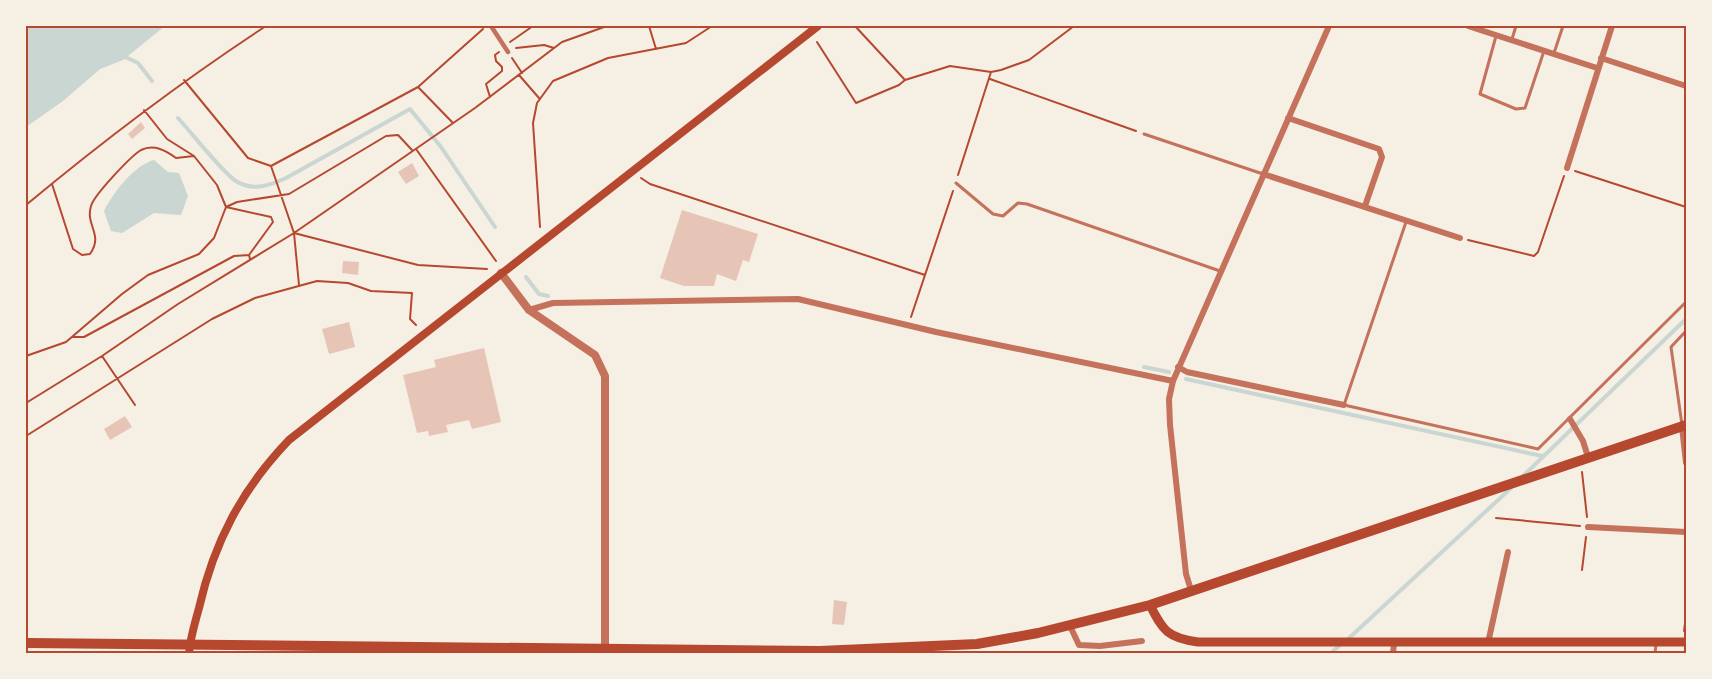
<svg xmlns="http://www.w3.org/2000/svg" width="1712" height="679" viewBox="0 0 1712 679" font-family="Lato,sans-serif">
  <rect width="100%" height="100%" fill="#f6efe4"/>
  <path fill="#c9d6d2" d="M26,26H165L123,60L100,69L63,101L26,127Z
    M154,160L168,172L179,173L188,196L181,215L154,213L122,233L111,231L104,211C114,192 133,166 154,160Z"/>
  <g fill="none" stroke-linecap="round" stroke-linejoin="round">
    <path stroke="#c9d6d2" stroke-width="4" d="M121,55L138,63L152,81
      M178,118C191,132 223,173 236,181C253,192 271,185 286,178L410,109L441,147L495,227
      M526,277L539,294L548,296
      M1144,367L1169,372
      M1186,379L1542,456
      M1523,476L1686,319
      M1347,640L1511,488
      M1330,654L1341,644"/>
  </g>
  <path fill="#e6c5b7" d="M141,122L145,128L132,139L128,134Z
    M412,163L419,176L406,184L398,172Z
    M682,210L758,234L749,262L743,260L736,281L717,274L714,286H684L660,278Z
    M343,261L359,262L358,275L342,273Z
    M349,322L355,347L329,354L322,329Z
    M484,348L501,422L472,429L469,420L446,425L448,432L429,436L428,431L417,433L403,375L436,367L434,360Z
    M125,416L132,427L110,440L104,429Z
    M834,600L847,602L844,625L832,624Z"/>
  <g fill="none" stroke-linecap="round" stroke-linejoin="round">
    <path stroke="#b5482f" stroke-width="2" d="M649,26L656,49
      M855,26L905,80L950,66L991,72L1001,70L1029,60L1074,26
      M510,42L533,26
      M817,42L856,103L899,85L905,80
      M516,48L544,45L554,48
      M512,58L522,73
      M519,75L539,98
      M990,79L1136,131
      M184,80L248,158L271,166L418,87L483,29
      M418,87L453,123
      M490,97L486,84L502,71V67L496,61L495,55L499,52
      M416,149L496,261
      M271,166L294,233L299,285
      M1575,171L1686,207
      M958,175L991,72
      M641,178L650,184L925,275
      M52,184L73,249L82,255L90,254C104,234 85,226 91,206C94,195 131,156 141,150C154,144 165,150 176,158L194,156
      M26,205C103,141 182,81 266,26
      M226,207L237,202L289,194L386,136L398,135L412,150
      M226,207L271,217L273,222L249,255
      M540,227L533,123L537,103L553,81L608,58L686,43L712,26
      M294,233L418,265L487,269
      M1468,240L1534,256L1538,252L1564,176
      M911,317L953,191
      M73,337H84L234,256L249,255L250,259
      M26,356L66,342L122,294L148,275L199,254L214,238L226,207L217,185L194,156L167,139L144,110
      M102,356L135,405
      M26,403L102,356L178,304L294,233L475,108L562,42L607,26
      M26,436L212,319L255,298L317,281L348,283L371,291L412,293L410,319L416,325
      M1582,472L1587,517
      M1496,518L1580,526
      M1582,570L1586,537
      M1684,631L1686,616"/>
    <path stroke="#c5725c" stroke-width="3" d="M1496,36L1480,94L1516,109L1525,108L1544,51
      M1512,39L1516,26
      M1554,53L1563,26
      M1144,134L1263,174
      M956,183L993,214L1003,216L1018,203L1027,204L1220,271
      M1406,222L1344,405L1538,449L1686,302
      M1682,425L1671,347L1686,331
      M1655,654L1656,643"/>
    <path stroke="#c5725c" stroke-width="4.5" d="M491,26L508,52"/>
    <path stroke="#c5725c" stroke-width="6" d="M1468,26L1597,68
      M1601,58L1686,86
      M1288,118L1379,149L1382,157L1365,206
      M1567,168L1612,26
      M1263,174L1460,238
      M529,310L553,303L798,299L936,332L1173,381
      M1178,367L1187,372L1344,405
      M1570,419L1583,441L1588,457
      M1682,427L1686,463
      M1588,527L1686,532
      M1191,590L1186,574L1170,425L1169,399L1173,381L1329,26
      M1070,626L1079,645L1100,646L1142,641
      M1488,643L1508,552
      M1393,654L1394,643"/>
    <path stroke="#c5725c" stroke-width="8" d="M501,273L529,310L595,355L605,376V650"/>
    <path stroke="#b5482f" stroke-width="8" d="M189,654C190,638 195,623 199,608C214,542 242,489 289,440L818,26"/>
    <path stroke="#b5482f" stroke-width="9" d="M1150,605C1163,631 1168,638 1198,642H1686"/>
    <path stroke="#b5482f" stroke-width="10" d="M26,643L820,651L977,644L1038,633L1150,605L1686,425"/>
  </g>
  <rect width="1712" height="679" fill="none" stroke="#f6efe4" stroke-width="54"/>
  <rect x="27" y="27" width="1658" height="625" fill="none" stroke="#b5482f" stroke-width="2"/>
</svg>
